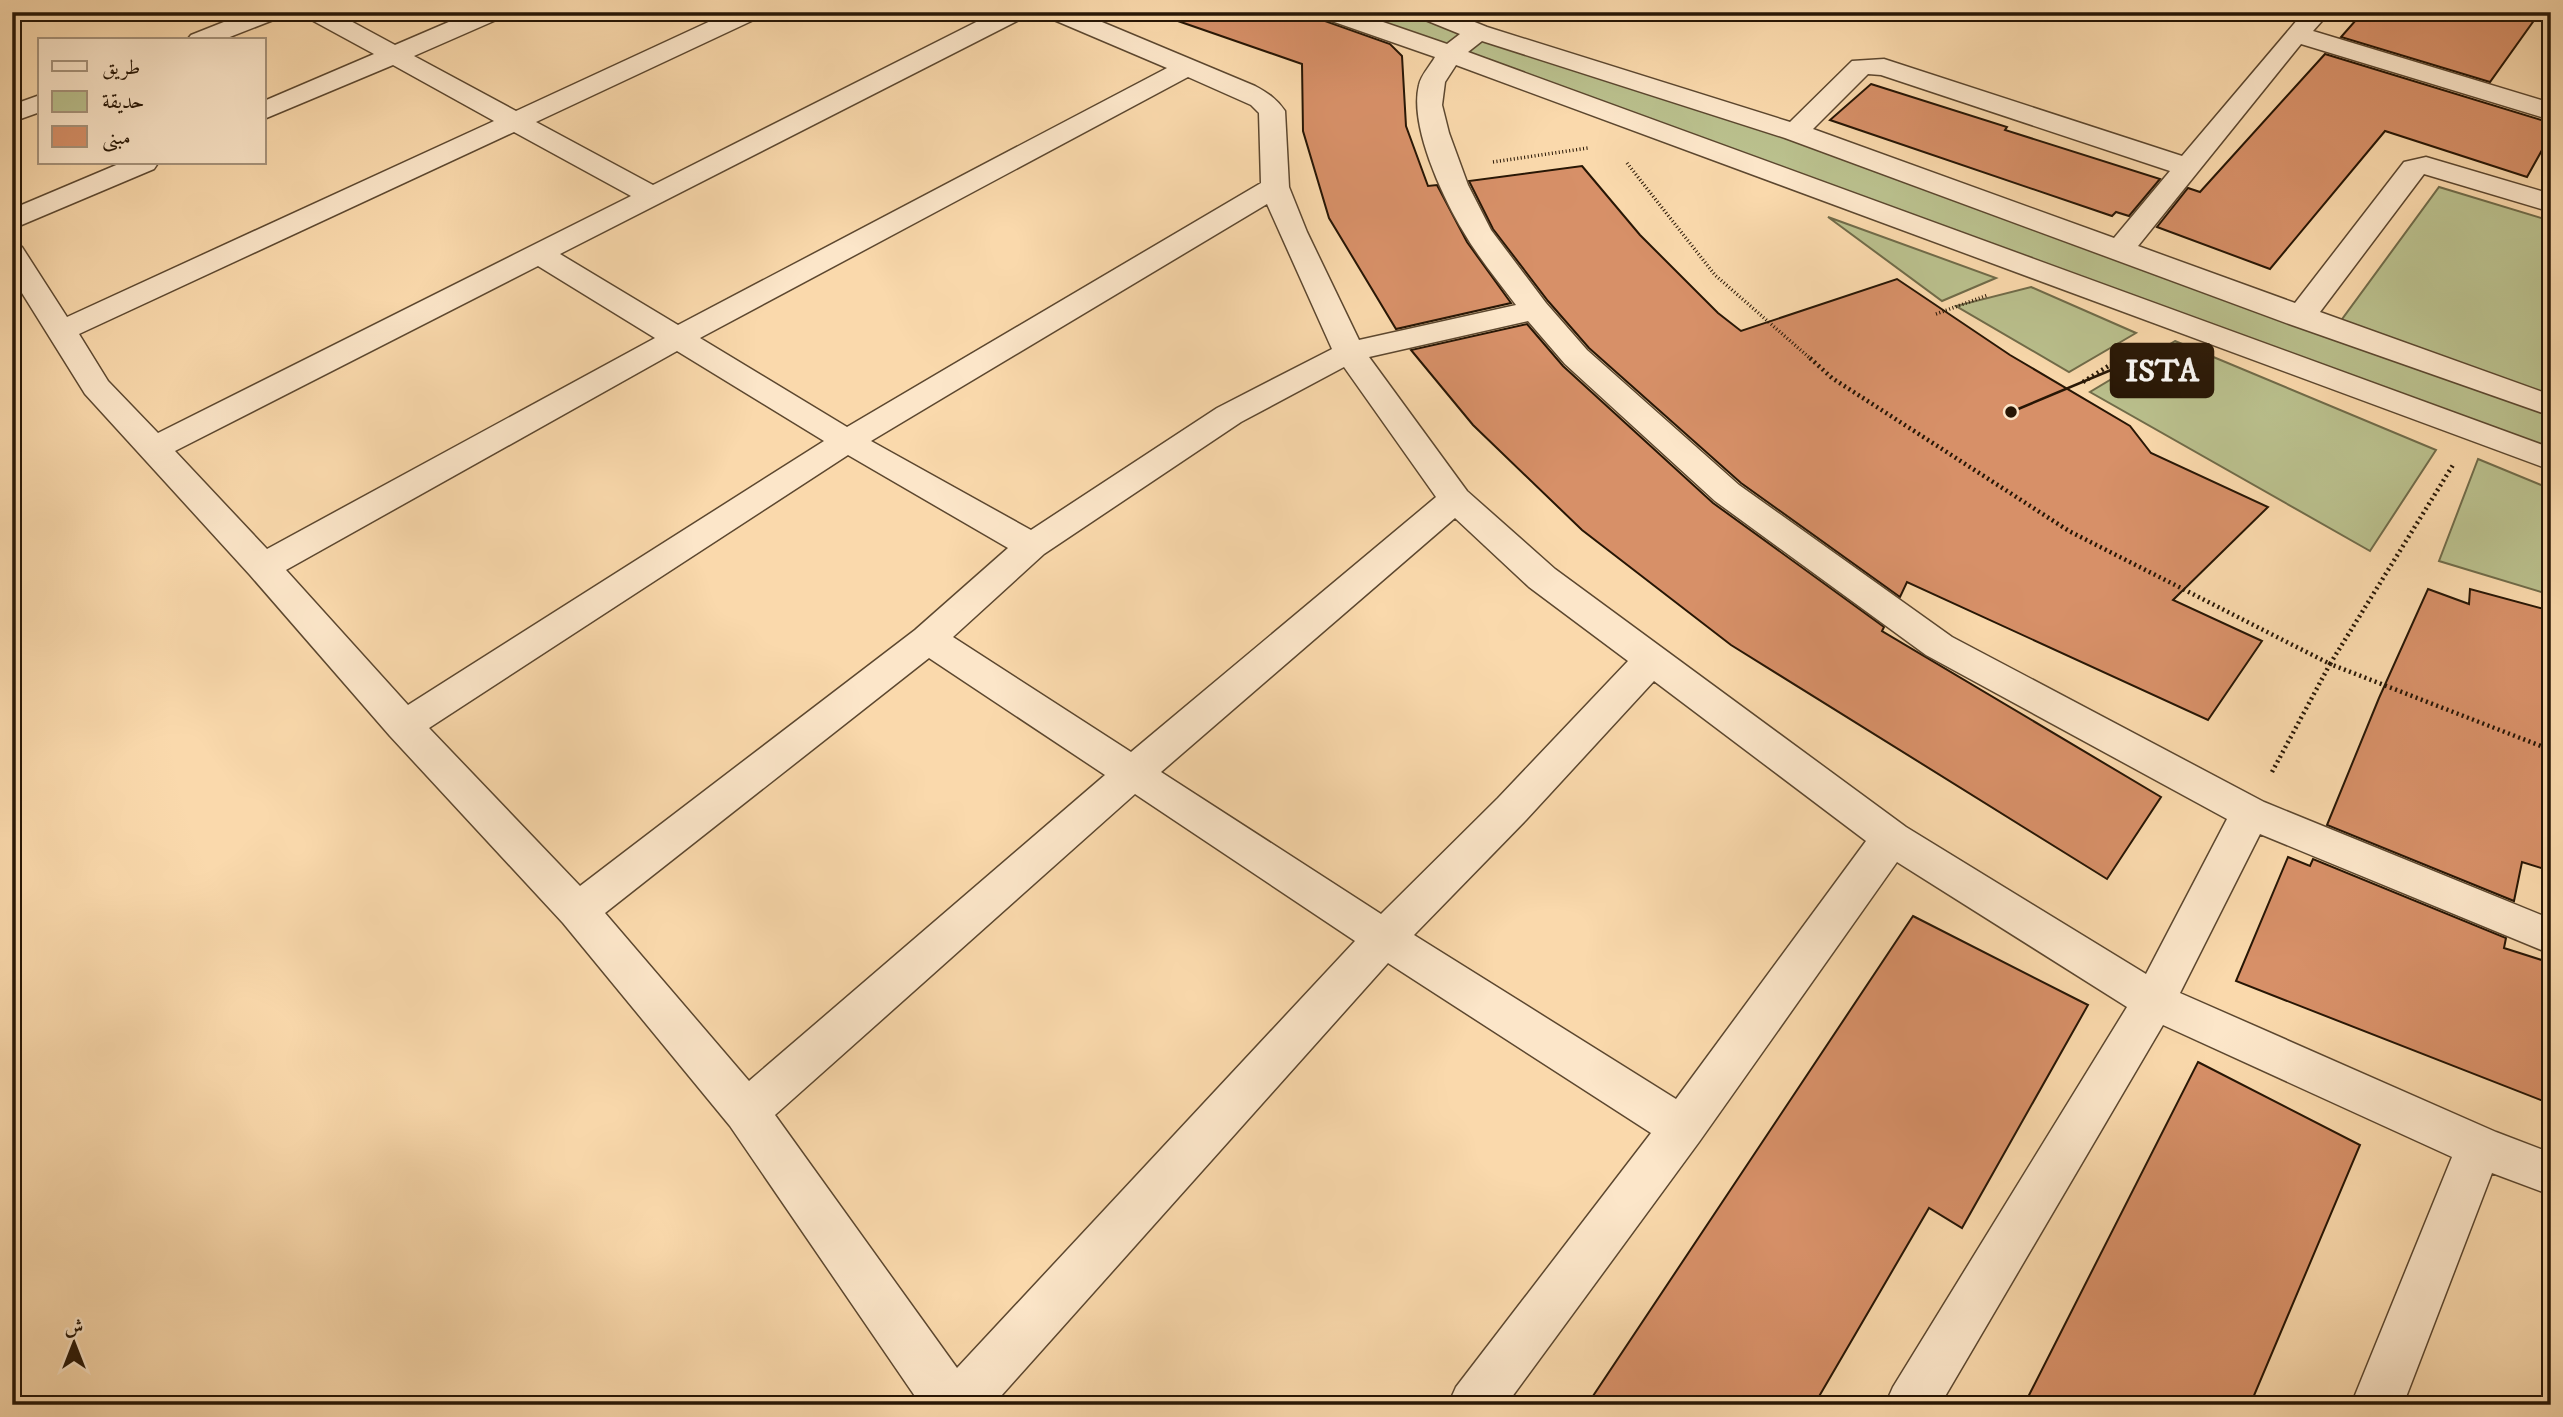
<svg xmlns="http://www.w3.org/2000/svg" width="2563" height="1417" viewBox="0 0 2563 1417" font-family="'IM FELL DW Pica',Amiri,serif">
  <rect width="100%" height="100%" fill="#fad9ac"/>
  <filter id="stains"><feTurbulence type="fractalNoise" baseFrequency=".00286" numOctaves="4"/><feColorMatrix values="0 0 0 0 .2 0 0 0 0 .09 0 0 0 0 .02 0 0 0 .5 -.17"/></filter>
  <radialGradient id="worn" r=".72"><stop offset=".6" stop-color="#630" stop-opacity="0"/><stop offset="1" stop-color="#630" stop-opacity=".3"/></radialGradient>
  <path fill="#bac08d" stroke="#706b49" stroke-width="2" d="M1319,12H1441L2334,330L2439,187L2551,221V462Z
    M1828,217L1996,278L1942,301Z
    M2031,287L2136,333L2069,372L1956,306Z
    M2175,341L2436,450L2370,551L2090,392Z
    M2478,459L2551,489V595L2439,561Z"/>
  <path fill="#d79068" stroke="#271605" stroke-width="2" d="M1176,12H1312L1319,19L1390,44L1402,56L1406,126L1428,186L1437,185L1467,242L1511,303L1396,329L1329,218L1303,131L1302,64L1175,20Z
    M2363,12H2540L2490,82L2341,37Z
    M2325,54L2551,123V134L2527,177L2385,131L2270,269L2157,227L2188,188L2200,192Z
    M1871,84L2007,127L2005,130L2160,179L2129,216L2116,212L2112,216L1830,120Z
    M1582,166L1640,235L1718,313L1741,331L1897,279L2010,355L2130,426L2151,453L2268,507L2173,600L2262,641L2208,720L1907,582L1900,597L1741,483L1589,348L1548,301L1493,229L1469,181Z
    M1527,324L1563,366L1713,503L1884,627L1882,631L2161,797L2107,879L1731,645L1582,530L1473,425L1411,350Z
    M2428,589L2469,604L2470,589L2551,611V871L2522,862L2514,901L2327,825L2379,698Z
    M2288,857L2310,866L2313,859L2506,938L2504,948L2551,963V1104L2236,981Z
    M1913,916L2088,1005L1962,1228L1929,1208L1814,1405H1587Z
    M2198,1062L2360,1145L2250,1405H2024Z"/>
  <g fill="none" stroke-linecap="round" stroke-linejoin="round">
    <g stroke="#5c472f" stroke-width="3">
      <path id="minor" d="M249,12H284L281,17L222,40H187L191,35Z
        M303,12H334L395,45L472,12H506L503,17L414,56L516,111L730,12H763L760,17L536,122L653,185L996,12H1028L1025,17L560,254L678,325L1167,68L1047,17L1044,12H1078L1255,86C1268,93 1277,99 1285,111L1289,187L1307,232L1359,340L1516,305C1498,281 1478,257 1463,231C1442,196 1409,125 1419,85C1421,75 1430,66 1435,57L1320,17L1317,12H1354L1447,44L1460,34L1418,17L1415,12H1450L1487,27L1790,122L1852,61L1884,59L2182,156L2304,12H2330L2313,31L2551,103V120L2301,44L2138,246L2295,303L2404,162L2426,157L2551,194V212L2424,174L2320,312L2551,395V416L2289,324L1785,138L1482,41L1468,52L2551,448V470L1456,65L1445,82L1442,105L1449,133L1468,185L1491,230L1546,303L1587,350L1739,485L1952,637L2264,802L2551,919V954L2260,834L2180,993L2496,1132L2551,1153V1195L2492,1173L2403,1405H2351L2452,1157L2163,1025L1940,1405H1885L1893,1387L2127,1007L1897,862L1699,1142L1506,1405H1448L1456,1387L1651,1133L1388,963L993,1405H921L730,1126L563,923L390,736L250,575L85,394L12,277V244L22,247L67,317L494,121L393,65L264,119V101L374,54L306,17ZM1868,74L1881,75L2170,171L2114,238L1813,129ZM1188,77L1251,105L1259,113L1261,183L847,427L700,338ZM514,132L631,196L158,433L108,381L79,334ZM1267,204L1332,349L1217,408L1031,530L871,441ZM538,266L655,338L267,549L175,451ZM1528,321L1565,364L1715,501L1926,655L2227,819L2146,974L1906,827L1555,569L1467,491L1369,357ZM677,351L824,441L408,705L286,570ZM1344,367L1436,497L1131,752L953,637L1044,554L1241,422ZM848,455L1008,548L915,630L580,886L429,728ZM1455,518L1529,587L1628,661L1498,798L1381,914L1161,772ZM929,658L1105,775L749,1081L605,913ZM1654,681L1866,841L1676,1099L1414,935L1526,820ZM1135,794L1355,941L957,1368L775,1115Z
        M40,95V112L12,122V105Z
        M121,163H158L154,169L12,229V209Z"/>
    </g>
    <path stroke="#271605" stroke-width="3.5" stroke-dasharray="1 2.5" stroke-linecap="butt" d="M1493,162L1588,148
      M1627,163L1715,275L1812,360
      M1936,314L1988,295
      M2118,360L2135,350"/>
    <path stroke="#271605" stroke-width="4.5" stroke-dasharray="2 3.5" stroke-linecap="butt" d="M1810,358L1832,378L2069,531L2330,664L2453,465
      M2083,382L2121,358
      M2272,772L2330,664L2551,750"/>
    <use href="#minor" fill="#fce6c9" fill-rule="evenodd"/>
  </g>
  <path fill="none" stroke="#271605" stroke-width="2.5" d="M2011 412L2111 370"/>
  <circle fill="#271605" stroke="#fce6c9" stroke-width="2.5" cx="2011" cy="412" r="7"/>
  <rect fill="#271605" stroke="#271605" stroke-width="2.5" x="2111" y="344" width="102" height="53" rx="7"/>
  <g font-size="32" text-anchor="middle" font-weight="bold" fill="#fff">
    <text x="2162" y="381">ISTA</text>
  </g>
  <rect width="2563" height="1417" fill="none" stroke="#fad9ac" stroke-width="42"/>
  <rect x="14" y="14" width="2535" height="1389" fill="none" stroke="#271605" stroke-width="3.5"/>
  <rect x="21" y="21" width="2521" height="1375" fill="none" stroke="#271605" stroke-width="2"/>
  <rect x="38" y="38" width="228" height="126" fill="#fce6c9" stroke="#a7937b" stroke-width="2"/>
  <rect x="52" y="61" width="35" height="10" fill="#fce6c9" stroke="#a7937b" stroke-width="2"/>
  <text x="102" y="74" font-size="21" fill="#271605">طريق</text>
  <rect x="52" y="91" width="35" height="21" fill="#bac08d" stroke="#a7937b" stroke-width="2"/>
  <text x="102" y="108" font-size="21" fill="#271605">حديقة</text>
  <rect x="52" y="126" width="35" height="21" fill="#d79068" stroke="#a7937b" stroke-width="2"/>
  <text x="102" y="144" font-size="21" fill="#271605">مبنى</text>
  <g transform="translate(74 1343)" stroke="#fce6c9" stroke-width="5" paint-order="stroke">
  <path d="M0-5L12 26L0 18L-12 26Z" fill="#271605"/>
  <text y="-10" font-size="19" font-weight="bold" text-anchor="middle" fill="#271605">ش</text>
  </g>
  <rect width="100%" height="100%" filter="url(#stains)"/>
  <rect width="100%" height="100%" fill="url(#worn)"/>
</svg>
